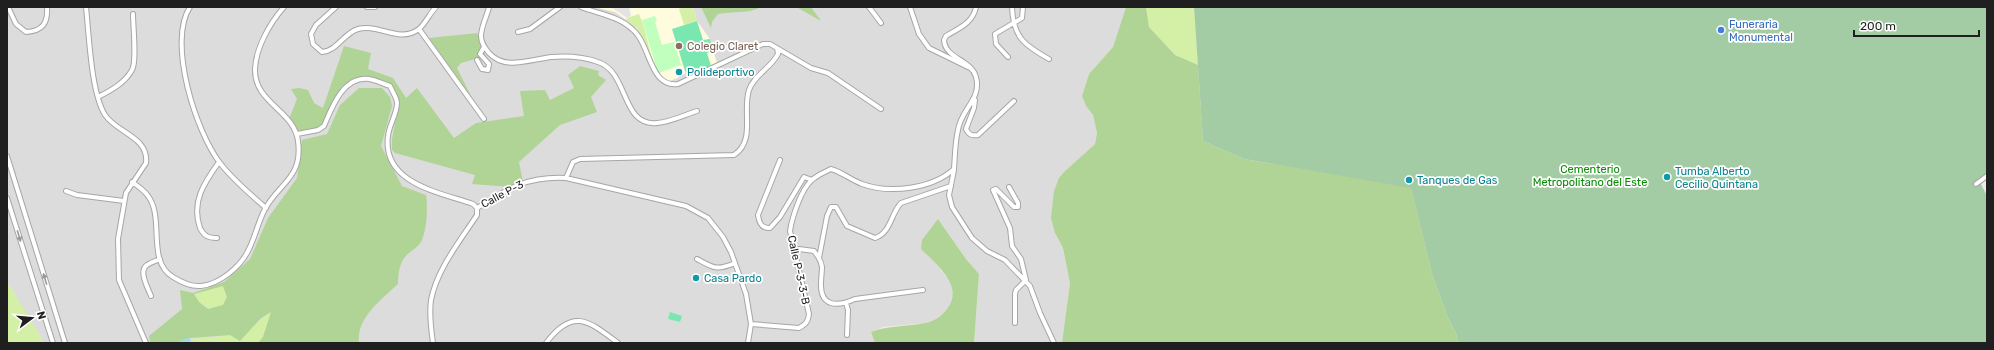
<svg xmlns="http://www.w3.org/2000/svg" width="1994" height="350" viewBox="0 0 1994 350" font-family="Rubik,sans-serif">
  <rect width="100%" height="100%" fill="#f1ebe4"/>
  <path fill="#dddcdc" d="M7,7H1126L1113,47L1089,74L1082,96L1086,106L1093,115L1097,133L1095,144L1065,171L1055,233L1063,248L1070,283L1062,343H974L979,274L966,259L938,219L940,269L951,282L953,295L950,306L941,318L925,323L883,327L871,332L875,343H7Z"/>
  <path fill="#fffbdf" d="M594,7H693L697,21L710,39L717,63L678,76V78L669,81V82L660,79L644,40L635,26L615,12Z"/>
  <path fill="#d3f0a6" d="M683,7H693L697,21L684,25L679,9Z
    M1146,7H1194L1198,65L1175,55L1149,27Z
    M639,14L643,24L653,62L637,28L626,20L627,18Z
    M7,281L42,339L44,343H7Z
    M223,286L227,297L223,305L208,309L199,302L193,294Z
    M272,312L263,337L258,343H190L191,339C210,337 240,337 255,325C261,321 264,315 272,312Z"/>
  <path fill="#b0d495" fill-rule="evenodd" d="M701,7H761C749,14 732,11 718,14L712,22L711,28Z
    M795,7H811L821,21L798,8Z
    M1126,7H1146L1149,27L1175,55L1198,65L1203,141L1244,159L1411,187L1432,274L1448,318L1456,333L1458,343H1062L1070,283L1063,248L1055,233L1051,218L1054,191L1059,178L1065,171L1095,144L1097,133L1093,115L1086,106L1082,96L1089,74L1113,47Z
    M477,33L481,45L486,56L461,63L457,68L471,96L429,38Z
    M344,46L371,53L368,69L393,78L406,98L417,88L454,138L476,123L524,116L520,91L545,90L550,100L574,88L568,75L580,66L599,71L598,75L606,80L591,97L597,112L560,125L519,162L523,182L510,187L472,184L475,175L395,153L392,150V139L399,101L389,83L368,78L342,86L329,108L322,127L296,134L289,119L297,99L291,89L299,88L308,90L314,103L323,108Z
    M359,88H382L390,97L392,106L381,146L402,186L426,195C428,208 427,230 421,242C417,248 409,252 405,257C399,264 398,276 398,284C381,300 356,318 359,343H258L263,337L271,312L261,318L240,341L230,335L190,338L175,343H150L149,336L182,309L180,290L193,293L224,282L250,259L268,218L297,178L302,140L327,134L340,105ZM223,286L227,297L223,305L208,309L199,302L194,294Z
    M938,219L966,259L979,274L974,343H875L871,332C889,325 906,327 925,323C935,321 941,317 947,309C965,286 936,264 921,249L922,240Z"/>
  <path fill="#a3cca4" d="M1194,7H1987V176L1980,182L1987,196V343H1458L1456,333L1448,318L1432,274L1411,188L1244,159L1203,141Z"/>
  <path fill="#c1ffbe" d="M655,16L657,21L655,22L662,45L674,42L681,65L658,73L642,20Z"/>
  <path fill="#7be7b0" d="M697,21L703,40L710,39L714,51L707,53L711,66L686,74L672,29Z
    M670,312L682,316L680,322L668,319Z"/>
  <path fill="#e3e3e3" d="M611,7H629L631,16L627,18Z"/>
  <path fill="#a1dce3" d="M187,338L191,339L190,343H169H175Z"/>
  <g fill="none" stroke-linecap="round" stroke-linejoin="round">
    <g stroke="#a6a6a6" stroke-width="6">
      <path id="minor" d="M8,7L16,24L26,32C43,31 48,23 47,7
        M86,7C89,34 91,93 105,115C117,133 149,137 146,163L126,193L118,239L119,280L146,343
        M190,7C167,42 196,132 220,163C233,180 250,194 266,208
        M336,7L316,25L311,34L313,44L322,52C337,51 344,33 358,29C378,23 399,44 419,29C425,24 430,13 436,7
        M367,7H375
        M489,7C487,16 481,27 481,36C481,43 485,48 489,53C505,71 531,59 552,57C566,56 584,57 598,62C629,72 621,127 657,123C671,122 684,115 697,111
        M581,7C599,14 618,16 632,29C651,44 649,88 678,84L763,44H770L811,68L828,73L881,109
        M869,7L881,23
        M910,7L919,34L929,48L970,68
        M1012,7C1013,37 1024,45 1049,59
        M419,29L484,119
        M518,32L530,29L560,7
        M1008,57L996,44L995,34L1022,18L1023,7
        M477,60L482,69L488,70L489,64L480,54L484,47
        M98,97C110,91 125,83 132,70C137,62 133,26 133,14
        M975,100L974,108L966,129C969,135 972,136 978,135L1014,101
        M297,134L318,130L324,126C332,107 343,76 369,79C376,80 383,84 390,86C392,91 397,98 397,103C397,114 389,125 388,136C382,183 438,192 473,204L477,208C509,188 528,176 566,178L686,206L708,218L723,237L731,252L746,294L751,324L748,343
        M7,156L65,343
        M780,160L758,215C759,222 761,229 770,228L780,217L804,177L812,180
        M954,170L949,195L952,207L972,238L987,251L1005,260L1030,286L1040,313L1054,343
        M566,178L573,162L580,159L734,155C756,141 742,111 749,90C754,75 771,68 778,54L777,48
        M132,182C138,186 144,190 148,196C165,218 146,261 173,277C181,282 191,287 201,286C220,284 240,267 248,251C255,238 258,222 265,209C279,183 303,178 298,141C294,110 254,103 255,69C256,47 270,23 284,7
        M1976,184L1987,176
        M1009,187L1018,203V207H1014L996,189L993,190L1010,228L1012,246L1021,259L1026,280L1016,290L1015,294V323
        M66,191L77,195L124,201
        M7,198L53,343
        M217,238C208,238 204,236 200,228C191,202 204,183 219,162
        M794,250L799,249L814,251C818,256 821,260 822,267C822,272 821,278 821,283C820,307 837,307 855,299L923,290
        M819,258L827,216L831,207H836L847,226L875,238C891,233 891,213 901,203L951,186
        M697,259C714,268 716,271 735,263
        M151,296C148,288 138,271 147,265C151,262 156,261 160,259
        M846,303L848,310L847,335
        M751,324L799,328C806,324 808,322 809,314L790,231C792,218 801,189 812,180C817,175 825,172 831,169C842,172 851,180 862,184C890,194 932,189 954,169C955,156 955,142 958,130C961,109 982,99 976,77C971,59 945,59 944,40L946,36C959,28 973,23 976,7
        M433,343C431,329 429,314 431,300C437,269 460,241 477,215V208
        M546,343C573,307 589,321 618,343"/>
    </g>
    <use href="#minor" stroke="#fff" stroke-width="4"/>
  </g>
  <defs><path id="oneway-solid" d="M-6-.8H1V-3.2L6.5 0L1 3.2V.8H-6Z"/></defs>
  <g fill="#9a9a9a">
    <use href="#oneway-solid" transform="translate(19 236) rotate(73)"/>
    <use href="#oneway-solid" transform="translate(45 279) rotate(-107)"/>
  </g>
  <circle fill="#3f7fe0" stroke="#fff" stroke-width="1.5" cx="1721" cy="30" r="4"/>
  <circle fill="#8d6e63" stroke="#fff" stroke-width="1.5" cx="679" cy="46" r="4"/>
  <g fill="#0f9aa8" stroke="#fff" stroke-width="1.5">
    <circle cx="679" cy="72" r="4"/>
    <circle cx="1667" cy="177" r="4"/>
    <circle cx="1409" cy="180" r="4"/>
    <circle cx="696" cy="278" r="4"/>
  </g>
  <g text-anchor="middle" stroke-width="3.5" stroke-linejoin="round" paint-order="stroke">
    <g font-size="11" fill="#366cbe" stroke="#fff" text-anchor="start">
      <text x="1729" y="28">Funeraria<tspan x="1729" dy="13">Monumental</tspan></text>
    </g>
    <g font-size="11" fill="#785e54" stroke="#fff" text-anchor="start">
      <text x="687" y="50">Colegio Claret</text>
    </g>
    <g font-size="11" fill="#0d838f" stroke="#fff" text-anchor="start">
      <text x="687" y="76">Polideportivo</text>
      <text x="1675" y="175">Tumba Alberto<tspan x="1675" dy="13">Cecilio Quintana</tspan></text>
      <text x="1417" y="184">Tanques de Gas</text>
      <text x="704" y="282">Casa Pardo</text>
    </g>
    <g font-size="11" fill="#078901" stroke="#fff">
      <text x="1590" y="173">Cementerio<tspan x="1590" dy="13">Metropolitano del Este</tspan></text>
    </g>
    <g font-size="11" fill="#1f1f1f" stroke="#fff">
      <text transform="translate(502 194) rotate(-28)" y="4">Calle P-3</text>
      <text transform="translate(799 270) rotate(78)" y="4">Calle P-3-3-B</text>
    </g>
  </g>
  <rect width="1994" height="350" fill="none" stroke="#1f1f1f" stroke-width="16"/>
  <g transform="translate(32 318) rotate(74)" stroke="#ffffff" stroke-width="3" paint-order="stroke">
  <path d="M0-3L7 15L0 10L-7 15Z" fill="#1f1f1f"/>
  <text y="-6" font-size="11" font-weight="bold" text-anchor="middle" fill="#1f1f1f">N</text>
  </g>
  <path d="M1854 30v6h125v-6" fill="none" stroke="#1f1f1f" stroke-width="2"/>
  <text x="1860" y="30" font-size="12" fill="#1f1f1f" stroke="#ffffff" stroke-width="3" paint-order="stroke">200 m</text>
</svg>
